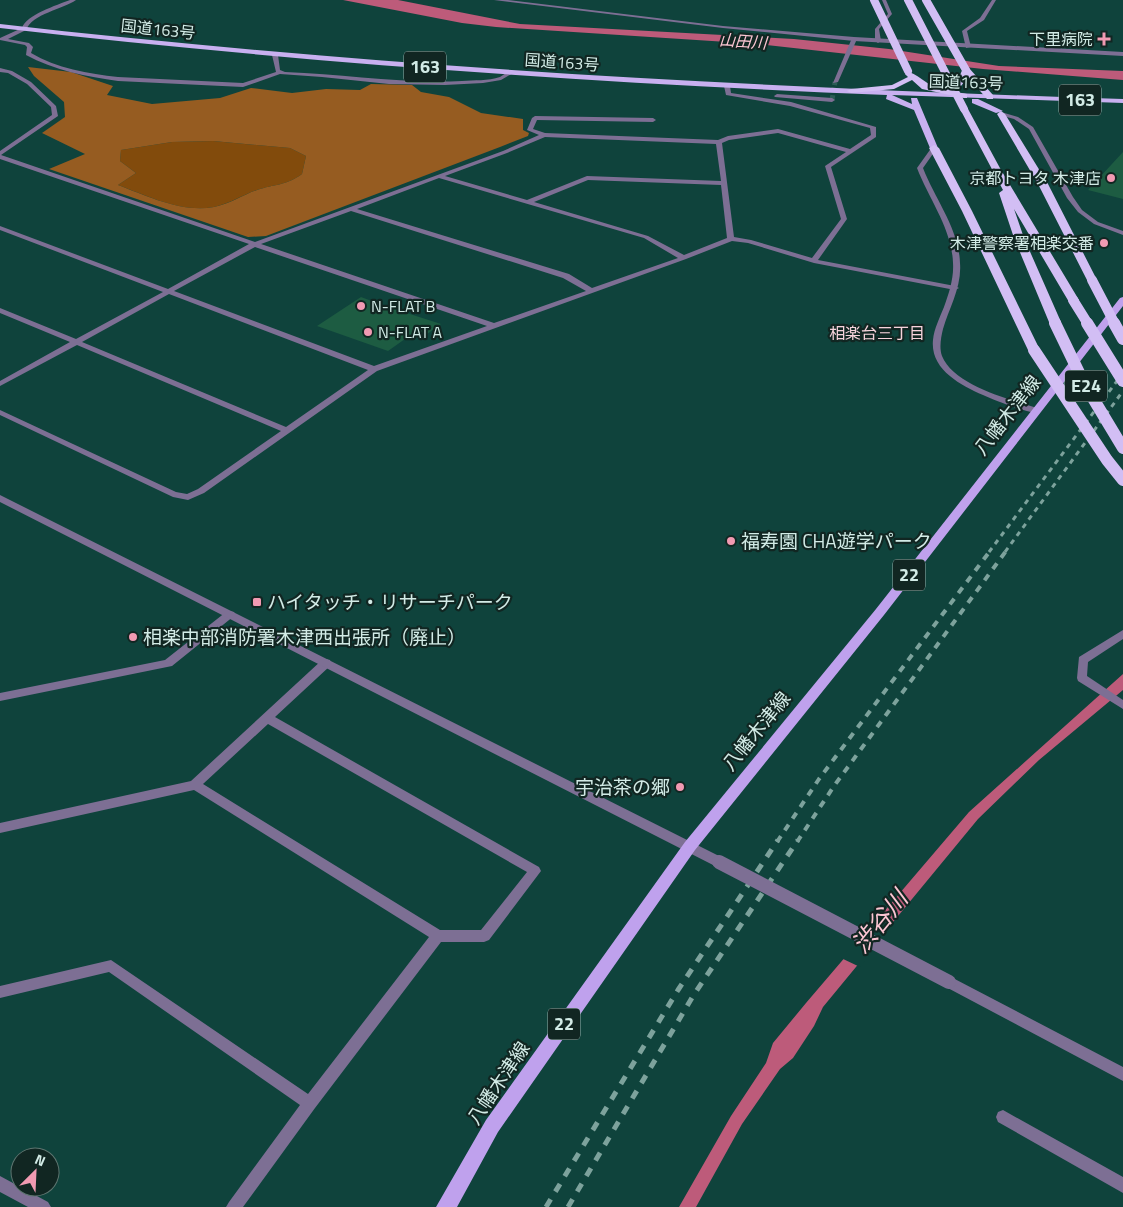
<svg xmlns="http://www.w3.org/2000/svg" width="1123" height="1207" viewBox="0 0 1123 1207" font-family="'Titillium Web','Noto Sans JP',sans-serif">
  <rect width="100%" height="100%" fill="#0f433c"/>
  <path fill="#824b0c" d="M213,141L290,148L306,156L302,174C287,185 277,184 260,189C244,194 230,204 214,207C181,213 148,196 118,185L136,173L120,161L121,150L172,142Z"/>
  <path fill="#965c21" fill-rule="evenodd" d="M28,67L71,72L113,86L107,95L152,104L220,98L251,88L292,93L326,89L360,90L371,84L412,85L421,92L449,97L481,113L523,119V130L529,133L528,136L500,147L266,236L248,237L49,169L85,154L42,133L65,117L64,102L34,76ZM213,141L290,148L306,156L302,174C287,185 277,184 260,189C244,194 231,204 214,207C182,213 147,196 118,185L136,173L120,161L121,150L172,142Z"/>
  <path fill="#bd5b7a" d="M343,0H398L520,24L794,39L889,49L999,66L1123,71V80L983,69L758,44L496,27L462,23Z
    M1123,674V690L1039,760L978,819L823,1007L814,1026L793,1058L780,1069L742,1124L696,1207H679L731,1116L766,1063L773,1043L806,1003L969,812Z"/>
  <path fill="#0f433c" d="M876,917L893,926L860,967L841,958Z"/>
  <path fill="#1d5c42" d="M1123,152V199L1088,190Z
    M361,297L385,306L441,324L423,337L412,334L388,351L317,326Z"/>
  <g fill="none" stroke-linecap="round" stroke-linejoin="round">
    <path stroke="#2c5c56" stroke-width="5" stroke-dasharray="5 2.5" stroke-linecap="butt" d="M832,100L835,82"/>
    <path fill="#7d6f94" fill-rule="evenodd" d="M70,0H76C63,9 32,14 26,30L8,39L29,43L33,47L31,53C56,68 89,74 118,77L243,83L276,72L272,55L275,53L278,55L280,70L285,72C344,74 402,84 462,81C474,80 488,81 500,77C503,75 506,73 510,71L513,73L501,80L483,83L445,85L389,84L322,77L280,74L243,87L118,81C88,77 53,70 26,55L27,47L25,45L0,40V38L22,28C26,15 57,5 70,0Z
      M882,0H886L892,14L879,29L881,41L878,43L875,41V29L888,14Z
      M992,0H996L984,20L967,31L971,47L966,48L962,31L980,18Z
      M852,38L857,39L838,82L833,83Z
      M0,68L12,71L31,82L56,106L58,116L1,155L255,242L503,151L539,135L527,130L532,118L535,116L653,118L656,120L653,122L537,120L533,129L545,133L718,140L728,136L778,129L850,149L871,135L870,128L790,106L726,95L724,86L727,84L730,86L731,93L791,102L876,127V137L831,167L847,219L818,260L955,286L959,288L955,290L814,263L748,243L732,241L686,259L377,371L204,493L188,500L173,497L0,415V410L176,492L187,494L198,489L281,431L77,345L0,386V381L70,342L0,313V308L76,339L163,292L0,230V226L168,289L249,244L0,159V151L52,115L51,107L27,84L8,73L0,72ZM778,133L846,152L825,166L841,219L812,258L751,240L734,237L722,143L729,140ZM545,137L716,144L721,181L587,176L527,200L445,176L507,153ZM439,178L644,238L678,258L592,288L569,274L357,209ZM588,180L721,185L727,238L684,255L648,236L534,202ZM351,211L563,278L586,291L494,323L261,244ZM255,247L487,326L374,366L174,291ZM169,294L368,370L286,427L82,342Z
      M777,94L832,98L835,100L832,102L775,97L774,96Z
      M230,611L234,612L235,614L234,616L172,666L0,701V693L165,660L226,612Z
      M1123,630V639L1088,662L1087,676L1123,700V709L1078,681L1077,678L1079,657Z
      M326,659L330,660L331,663L330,666L275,717L539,867L541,871L489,940L484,942H441L315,1108L243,1207H226L229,1202L300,1105L109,972L0,998V986L111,960L308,1094L429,937L194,790L0,833V823L191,781L322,660ZM268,724L527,872L481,930H440L203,784Z
      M1003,1110L1123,1177V1193L998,1122L996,1117L998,1112Z
      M0,1176L48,1202L51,1207H28L0,1192Z"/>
    <path fill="#7d6f94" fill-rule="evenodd" d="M494,0H508L723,26L854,37L1123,52V56L854,41L723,28Z
      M1001,112L1018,117L1033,127L1073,197L1082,210L1098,222L1123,231V235L1094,224L1078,212L1067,198L1029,129L1014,119L999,115V113Z
      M934,146L937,148L923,168C935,199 959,229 960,263C962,287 949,308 943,329C941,337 939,348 942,356C954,386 1012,400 1040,409V413C1029,414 994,400 983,395C960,385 930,369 933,340C934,329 940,317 944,307C949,293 954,278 953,263C952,229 929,199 917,168L932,147Z
      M0,495L723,858L725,862L723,866L719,867L715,866L0,502Z
      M949,976L1123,1067V1081L944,986L942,982L944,978Z"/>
    <path fill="#bfa1ed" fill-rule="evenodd" d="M1123,297V306L884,615L695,850L498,1132L457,1207H436L486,1120L685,842L876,609L1120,298Z"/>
    <path fill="#c8b0f0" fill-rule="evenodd" d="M0,24C375,67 746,87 1123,99V103L892,95L912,104L911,98H917L938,148L934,150L930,148L914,110L886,99L887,95C590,83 295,62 0,28Z
      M972,99H978L1003,111L996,113L972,103Z"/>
    <path fill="#d2bef4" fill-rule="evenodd" d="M963,68H969L993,95V99H987L968,77L961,86L951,91L967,94V98H964L922,89L912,80L894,89L851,93L847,91L851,89L892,85L908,77L905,74L909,72C928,79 935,99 958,80Z
      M961,107L968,109L1001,170L1079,300L1073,303L1069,302L1014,209L1024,238L1061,322L1059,324L1055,325L1049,322L1014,238L999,193L1003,190L960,109Z
      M1001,111L1005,114L1048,184L1097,280L1096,282L1092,283L1087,280L1038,184L997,114Z
      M934,145L939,148L972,211L1040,350L1038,352H1030L1028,350L962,211L929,148Z"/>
    <path stroke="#7da29c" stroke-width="3" stroke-dasharray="5 5" stroke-linecap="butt" d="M989,552L1123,373
      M1005,552L1123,391"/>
    <path stroke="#7da29c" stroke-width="4" stroke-dasharray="7 7" stroke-linecap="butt" d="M777,842L819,779L990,551
      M797,842L834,786L1006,551"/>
    <path stroke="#7da29c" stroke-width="5" stroke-dasharray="9 9" stroke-linecap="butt" d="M546,1207L678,990L778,840
      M568,1207L693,996L798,840"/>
    <path stroke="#7d6f94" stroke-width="14" d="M719,862L949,982"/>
    <path stroke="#d2bef4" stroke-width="8" d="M874,0L908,71
      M908,0L964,109
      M926,0L966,70"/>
    <path stroke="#d2bef4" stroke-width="10" d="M1092,280L1115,324
      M1073,300L1088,324
      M1055,322L1056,324"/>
    <path stroke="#d2bef4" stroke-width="12" d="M1055,323L1085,385L1123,448
      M1087,323L1123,381
      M1114,323L1123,339
      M1034,350L1107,460L1123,480"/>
  </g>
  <g fill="#f19ab2" stroke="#112622" stroke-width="2">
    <path d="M1101.5 31.5h5v5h5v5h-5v5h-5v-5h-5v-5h5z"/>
    <circle cx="1111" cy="178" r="5"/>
    <circle cx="1104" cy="243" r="5"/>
    <circle cx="361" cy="306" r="5"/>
    <circle cx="368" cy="332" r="5"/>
    <circle cx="731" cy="541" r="5"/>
    <rect x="252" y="597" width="10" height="10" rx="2.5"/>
    <circle cx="133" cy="637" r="5"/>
    <circle cx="680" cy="787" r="5"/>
  </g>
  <g text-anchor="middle" stroke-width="4.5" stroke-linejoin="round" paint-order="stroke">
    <g font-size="16" fill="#d2ebe6" stroke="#112622">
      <text transform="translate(158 29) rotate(6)" y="6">国道163号</text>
      <text transform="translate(562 62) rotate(4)" y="6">国道163号</text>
      <text transform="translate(966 82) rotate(2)" y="6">国道163号</text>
    </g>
    <g font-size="16" fill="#d2ebe6" stroke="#112622" text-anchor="end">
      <text x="1093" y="45">下里病院</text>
      <text x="1101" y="184">京都トヨタ 木津店</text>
      <text x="1094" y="249">木津警察署相楽交番</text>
      <text x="371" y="312" text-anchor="start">N-FLAT B</text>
      <text x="378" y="338" text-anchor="start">N-FLAT A</text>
    </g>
    <g font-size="16" font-style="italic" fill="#fcc6d3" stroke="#112622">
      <text transform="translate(743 41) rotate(4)" y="6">山田川</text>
    </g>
    <g font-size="16" fill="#f5d3db" stroke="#112622">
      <text x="877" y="339">相楽台三丁目</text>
    </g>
    <g fill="#112622" stroke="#98b0ab" stroke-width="1">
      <rect x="404" y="51.5" width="42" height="31" rx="4"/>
      <rect x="1059" y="84.5" width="42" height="31" rx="4"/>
      <rect x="1065" y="370.5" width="42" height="31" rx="4"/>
      <rect x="893" y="559.5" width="32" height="31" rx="4"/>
      <rect x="548" y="1008.5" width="32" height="31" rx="4"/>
    </g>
    <g font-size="18" font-weight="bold" fill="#d2ebe6">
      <text x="425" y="73">163</text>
      <text x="1080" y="106">163</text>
      <text x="1086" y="392">E24</text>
      <text x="909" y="581">22</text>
      <text x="564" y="1030">22</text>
    </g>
    <g font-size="19" fill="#d2ebe6" stroke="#112622">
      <text transform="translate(1007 415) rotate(-52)" y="7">八幡木津線</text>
      <text transform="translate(756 731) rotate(-51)" y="7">八幡木津線</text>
      <text transform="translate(498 1083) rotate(-56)" y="7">八幡木津線</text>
    </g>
    <g font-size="19" fill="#d2ebe6" stroke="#112622" text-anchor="start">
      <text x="741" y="548">福寿園 CHA遊学パーク</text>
      <text x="267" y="609">ハイタッチ・リサーチパーク</text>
      <text x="143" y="644">相楽中部消防署木津西出張所（廃止）</text>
      <text x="670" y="794" text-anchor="end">宇治茶の郷</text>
    </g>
    <g font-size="24" font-style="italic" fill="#fcc6d3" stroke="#112622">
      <text transform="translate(880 922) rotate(-51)" y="8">渋谷川</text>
    </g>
  </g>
  <g transform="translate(35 1172) rotate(24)"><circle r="24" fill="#112622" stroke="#5e7570"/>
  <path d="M0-4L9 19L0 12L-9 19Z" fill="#f19ab2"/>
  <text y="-8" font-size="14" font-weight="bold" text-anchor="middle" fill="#d2ebe6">N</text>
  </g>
</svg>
